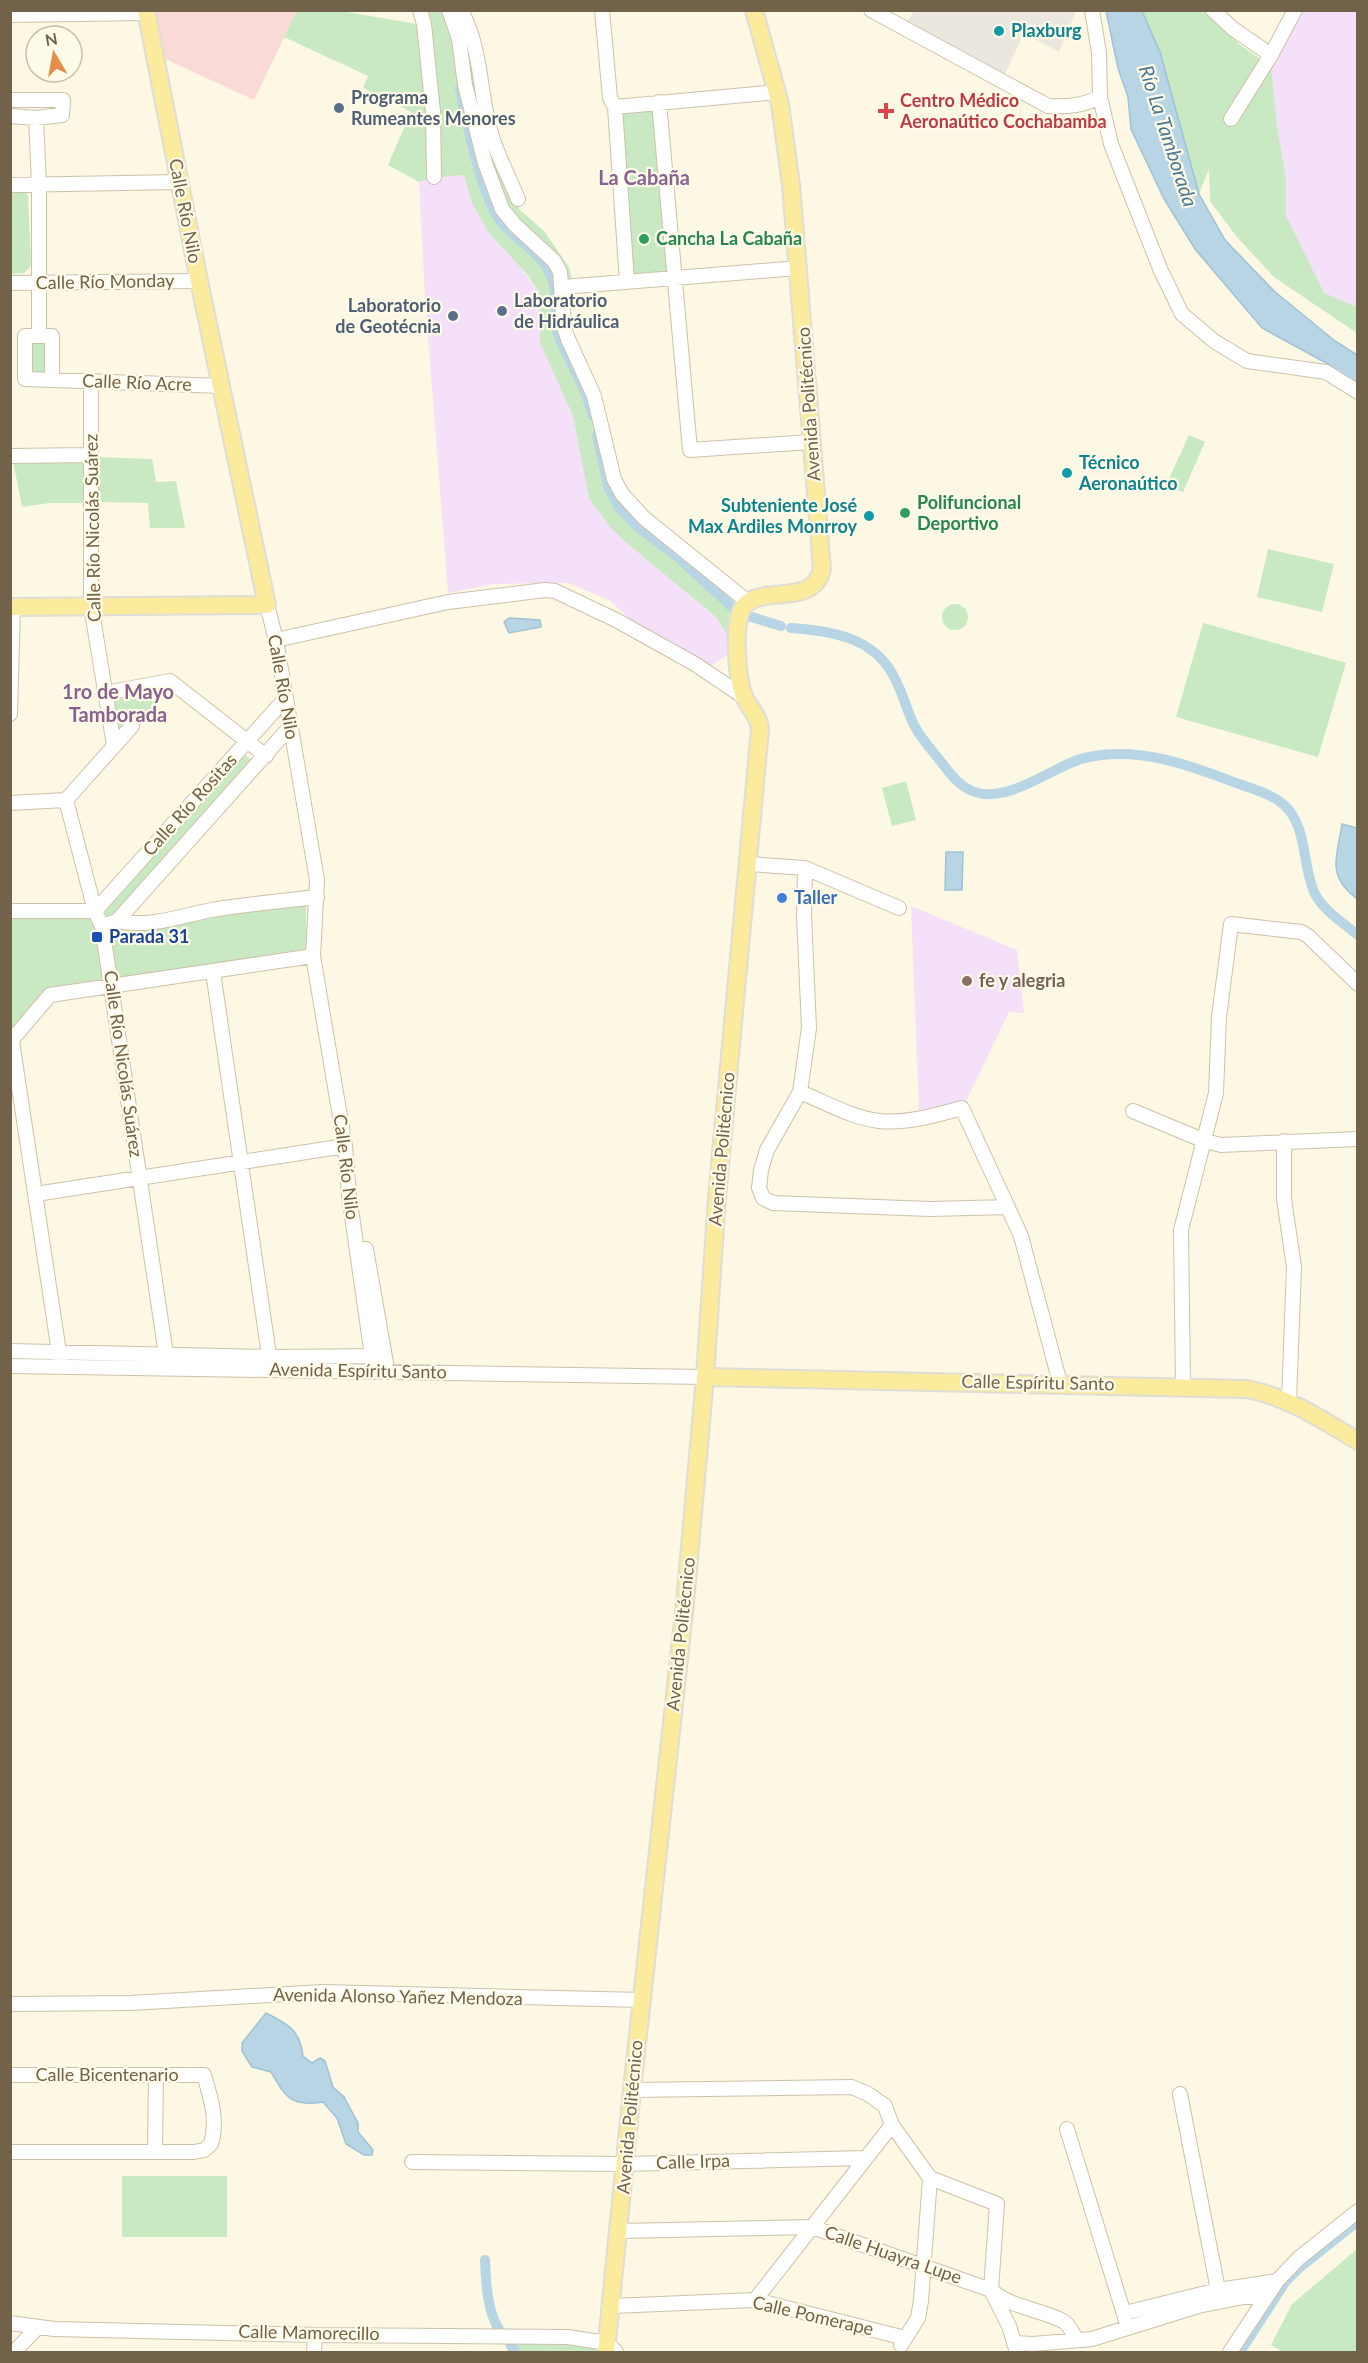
<svg xmlns="http://www.w3.org/2000/svg" width="1368" height="2363" viewBox="0 0 1368 2363" font-family="Lato,sans-serif">
  <rect width="100%" height="100%" fill="#fcf8e3"/>
  <path fill="#ebe7de" d="M915,10H1076V11L1059,52L1024,33L1005,74L907,21Z"/>
  <path fill="#f4e0f8" d="M1299,11H1357V333L1274,277L1237,237L1210,201L1271,67Z
    M464,175L471,201L539,292L540,343L573,416L590,498L611,528L629,545L716,617L727,635V655L711,666L636,624L609,600L568,583L494,584L448,593L425,297L419,182L434,177Z
    M911,906L1017,950L1024,1013L1009,1012L967,1099L919,1112Z"/>
  <path fill="#fadad7" d="M155,11H297L254,100L161,57Z"/>
  <path fill="#c9e9c2" d="M297,11H341L417,24L428,115V179L419,182L388,165L411,112L363,88L368,76L284,37Z
    M426,11H445L499,210L551,263L591,397L611,480L736,601L729,615L727,635L716,617L629,545L611,528L589,498L573,416L540,343L539,292L526,273L488,232L471,201L464,175L441,177Z
    M1142,11H1205L1239,44L1271,67L1277,127L1286,179V216L1324,293L1357,307V333L1274,277L1237,237L1210,201L1209,169L1199,194L1160,52Z
    M469,36L500,167L520,210L544,231L569,267L573,283H565C556,268 548,249 536,236C528,227 517,220 511,209C484,160 474,95 464,40Z
    M650,109L653,111L668,269L665,274L632,277L620,117L622,113Z
    M10,189L23,190L28,195L31,263L30,267L24,273L11,274Z
    M29,340L49,341L48,374H28Z
    M1189,435L1205,442L1183,492L1166,485Z
    M97,457L152,459L156,482L176,481L185,528H150L148,503L97,502Z
    M87,459V503H49L22,507L13,461Z
    M1268,549L1334,564L1322,612L1257,597Z
    M942 617a13 13 0 1 1 26 0a13 13 0 1 1-26 0Z
    M1203,623L1346,663L1318,757L1176,717Z
    M169,688L138,724L119,738L112,700Z
    M244,754L251,760L112,918L103,914Z
    M906,781L916,820L892,826L882,788Z
    M306,903V954L117,979L109,935L114,928H130L213,915Z
    M11,917H91L97,926L105,981L47,989L11,1030Z
    M122,2176H227V2237H122Z
    M1357,2249V2352H1282L1271,2345L1292,2304Z
    M515,2341L587,2343L599,2346V2352H519Z"/>
  <path fill="#b8d5e5" stroke="#9fc2d7" stroke-width="1.5" d="M1106,11H1142L1160,52L1199,194L1225,240L1274,291L1335,341L1357,355V385L1328,364L1262,328L1195,249L1164,199L1131,129L1128,97L1118,68Z
    M509,618L540,620L541,627L509,633L504,622Z
    M1342,824L1357,828V899C1326,875 1337,859 1342,824Z
    M946,852H963L962,890H945Z
    M266,2013C288,2024 300,2030 303,2056L312,2063L320,2058L325,2061L333,2087L344,2097L358,2123V2132L373,2150L372,2155H364L346,2144L337,2118L323,2102C291,2107 286,2098 271,2072L252,2067L242,2051V2043Z"/>
  <g fill="none" stroke-linecap="round" stroke-linejoin="round">
    <path stroke="#b8d5e5" stroke-width="10" d="M460,88C465,118 482,196 499,219C512,238 536,249 547,268C560,288 553,309 557,331C559,340 564,348 568,356C577,375 588,394 592,415
      M597,436L609,489L620,509L638,527L679,558L733,608
      M745,615L781,626
      M791,628C834,631 878,638 897,683C904,697 907,711 914,725C920,737 929,747 938,758C946,768 954,781 966,788C1004,811 1052,764 1089,757C1140,746 1192,766 1239,784C1253,789 1272,794 1284,805C1308,826 1302,868 1315,894C1324,911 1343,923 1358,935
      M485,2260C486,2283 487,2312 500,2331
      M510,2344L515,2352
      M1240,2352L1286,2281L1299,2268L1358,2221"/>
    <g stroke="#cdc1aa" stroke-width="16">
      <path id="minor" d="M420,10L424,24L433,112L434,177
        M449,10L459,39L465,85L485,163L502,209L515,225L554,261L560,272L564,327L568,339L594,396L614,479L622,494L644,518L748,602
        M461,10C480,47 479,79 487,117C492,145 507,173 518,199
        M602,10L610,98L615,107L627,282
        M871,10L1048,106C1067,107 1083,106 1100,97
        M1092,10L1099,53L1100,97L1111,144L1161,271L1182,314L1214,341L1247,361L1326,372L1358,392
        M1213,10L1232,28L1271,55
        M10,15L146,13
        M10,100H63L62,115L36,118L10,116
        M659,102L690,450L811,442
        M615,107L777,92
        M36,118L39,184V336
        M1231,119L1271,55L1295,10
        M10,185L180,182
        M10,283L199,281
        M563,287L798,268
        M52,379V336H25V379L222,386
        M91,381V606L114,745
        M10,456L91,455
        M267,605L276,640L317,880L313,956L345,1146L349,1195L372,1356V1370
        M276,640L448,602L545,590L555,591L616,620L695,664L744,697
        M105,693L170,681L266,756
        M10,714L13,607
        M66,800L95,911L102,926L168,1368
        M66,800L132,726
        M10,803L66,800
        M749,864L805,868L899,908
        M805,868L804,916L809,1028L800,1092L767,1150L761,1170L759,1188L763,1198L773,1203L930,1209L1008,1207
        M10,911H95
        M95,911L285,699
        M117,921C150,928 180,916 212,910C247,904 283,901 317,897
        M102,926L117,921L290,727
        M213,972L271,1369
        M12,1041L60,1359
        M10,1042L50,995L313,956
        M800,1092C825,1102 852,1118 879,1121C907,1124 936,1115 962,1108L1021,1236L1060,1383
        M1133,1111L1205,1141L1221,1145L1358,1139
        M1284,1141V1199L1294,1267L1289,1401
        M36,1194L345,1146
        M366,1249L386,1363
        M10,1351L271,1357L385,1356
        M10,1366L705,1377
        M1183,1386L1181,1230L1216,1093L1219,1017L1231,924L1301,932L1308,936L1358,984
        M10,2004L131,2003L323,1992L641,2000
        M10,2075H204C211,2098 218,2121 211,2144L204,2150L194,2152H10
        M632,2090L852,2087L868,2094L885,2106L892,2125L930,2178L997,2204L991,2290L1009,2326L1017,2352
        M1180,2094L1218,2290
        M1067,2129L1128,2327
        M155,2150L156,2075
        M412,2162L625,2164L866,2158
        M619,2231L812,2227L991,2290C1011,2308 1040,2309 1063,2321C1069,2324 1073,2334 1077,2340
        M755,2300L892,2125
        M612,2306L755,2300L905,2338
        M1125,2313L1218,2290L1277,2281
        M10,2323L54,2329L315,2335L568,2337L607,2343L616,2352
        M1014,2343L1033,2344L1092,2339L1198,2306L1244,2297H1266
        M901,2345L918,2318L921,2301L930,2178
        M14,2352L38,2327
        M314,2352L315,2335
        M1230,2352L1277,2281L1299,2258L1358,2211"/>
    </g>
    <g stroke="#e0dcd7" stroke-width="20">
      <path id="major" d="M10,607L267,605L199,281L146,10
        M705,1377L1247,1389C1289,1397 1322,1420 1358,1441
        M606,2352L632,2090L685,1603L705,1377L717,1197L760,729C759,716 749,708 744,696C737,679 732,620 744,606C763,584 813,608 822,569L791,185L780,104L754,10"/>
    </g>
    <use href="#minor" stroke="#fff" stroke-width="14"/>
    <use href="#major" stroke="#faeb9d" stroke-width="16"/>
  </g>
  <g fill="#0f9aa8" stroke="#fffbe9" stroke-width="2">
    <circle cx="999" cy="31" r="6"/>
    <circle cx="1067" cy="473" r="6"/>
    <circle cx="869" cy="516" r="6"/>
  </g>
  <g fill="#5c6f8a" stroke="#fffbe9" stroke-width="2">
    <circle cx="339" cy="108" r="6"/>
    <circle cx="502" cy="311" r="6"/>
    <circle cx="453" cy="316" r="6"/>
  </g>
  <path fill="#e0444e" stroke="#fffbe9" stroke-width="2" d="M883 102h6v6h6v6h-6v6h-6v-6h-6v-6h6z"/>
  <g fill="#2e9e5b" stroke="#fffbe9" stroke-width="2">
    <circle cx="644" cy="239" r="6"/>
    <circle cx="905" cy="513" r="6"/>
  </g>
  <circle fill="#3f7fe0" stroke="#fffbe9" stroke-width="2" cx="782" cy="898" r="6"/>
  <rect fill="#1a4fb4" stroke="#fffbe9" stroke-width="2" x="91" y="931" width="12" height="12" rx="3"/>
  <circle fill="#8d6e63" stroke="#fffbe9" stroke-width="2" cx="967" cy="981" r="6"/>
  <g text-anchor="middle" stroke-width="4.5" stroke-linejoin="round" paint-order="stroke">
    <g font-size="18" font-weight="bold" fill="#0d838f" stroke="#fffbe9" text-anchor="start">
      <text x="1011" y="37">Plaxburg</text>
      <text x="1079" y="469">Técnico<tspan x="1079" dy="21">Aeronaútico</tspan></text>
      <text x="857" y="512" text-anchor="end">Subteniente José<tspan x="857" dy="21">Max Ardiles Monrroy</tspan></text>
    </g>
    <g font-size="18" font-weight="bold" fill="#4e5e75" stroke="#fffbe9" text-anchor="start">
      <text x="351" y="104">Programa<tspan x="351" dy="21">Rumeantes Menores</tspan></text>
      <text x="514" y="307">Laboratorio<tspan x="514" dy="21">de Hidráulica</tspan></text>
      <text x="441" y="312" text-anchor="end">Laboratorio<tspan x="441" dy="21">de Geotécnia</tspan></text>
    </g>
    <g font-size="18" font-weight="bold" fill="#be3a42" stroke="#fffbe9" text-anchor="start">
      <text x="900" y="107">Centro Médico<tspan x="900" dy="21">Aeronaútico Cochabamba</tspan></text>
    </g>
    <g font-size="18" fill="#73624a" stroke="#fffbe9">
      <text transform="translate(185 211) rotate(79)" y="6">Calle Río Nilo</text>
      <text transform="translate(105 282) rotate(-1)" y="6">Calle Río Monday</text>
      <text transform="translate(137 383) rotate(2)" y="6">Calle Río Acre</text>
      <text transform="translate(809 404) rotate(-94)" y="6">Avenida Politécnico</text>
      <text transform="translate(93 528) rotate(-91)" y="6">Calle Río Nicolás Suárez</text>
      <text transform="translate(283 687) rotate(80)" y="6">Calle Río Nilo</text>
      <text transform="translate(190 805) rotate(-48)" y="6">Calle Río Rositas</text>
      <text transform="translate(123 1064) rotate(82)" y="6">Calle Río Nicolás Suárez</text>
      <text transform="translate(722 1149) rotate(-85)" y="6">Avenida Politécnico</text>
      <text transform="translate(346 1167) rotate(83)" y="6">Calle Río Nilo</text>
      <text transform="translate(358 1371) rotate(1)" y="6">Avenida Espíritu Santo</text>
      <text transform="translate(1038 1383) rotate(1)" y="6">Calle Espíritu Santo</text>
      <text transform="translate(681 1634) rotate(-84)" y="6">Avenida Politécnico</text>
      <text transform="translate(398 1997) rotate(1)" y="6">Avenida Alonso Yañez Mendoza</text>
      <text x="107" y="2081">Calle Bicentenario</text>
      <text transform="translate(630 2117) rotate(-85)" y="6">Avenida Politécnico</text>
      <text transform="translate(693 2162) rotate(-2)" y="6">Calle Irpa</text>
      <text transform="translate(893 2255) rotate(19)" y="6">Calle Huayra Lupe</text>
      <text transform="translate(813 2316) rotate(13)" y="6">Calle Pomerape</text>
      <text transform="translate(309 2333) rotate(1)" y="6">Calle Mamorecillo</text>
    </g>
    <g font-size="18" font-weight="bold" fill="#27864d" stroke="#fffbe9" text-anchor="start">
      <text x="656" y="245">Cancha La Cabaña</text>
      <text x="917" y="509">Polifuncional<tspan x="917" dy="21">Deportivo</tspan></text>
    </g>
    <g font-size="18" font-weight="bold" fill="#366cbe" stroke="#fffbe9" text-anchor="start">
      <text x="794" y="904">Taller</text>
    </g>
    <g font-size="18" font-weight="bold" fill="#164399" stroke="#fffbe9" text-anchor="start">
      <text x="109" y="943">Parada 31</text>
    </g>
    <g font-size="18" font-weight="bold" fill="#785e54" stroke="#fffbe9" text-anchor="start">
      <text x="979" y="987">fe y alegria</text>
    </g>
    <g font-size="20" font-style="italic" fill="#4a7894" stroke="#fffbe9">
      <text transform="translate(1168 136) rotate(72)" y="7">Río La Tamborada</text>
    </g>
    <g font-size="20" font-weight="bold" fill="#8b6190" stroke="#fffbe9">
      <text x="644" y="185">La Cabaña</text>
      <text x="118" y="699">1ro de Mayo<tspan x="118" dy="23">Tamborada</tspan></text>
    </g>
  </g>
  <rect width="1368" height="2363" fill="none" stroke="#73624a" stroke-width="24"/>
  <g transform="translate(54 54) rotate(350)"><circle r="28" fill="#fffbe9" stroke="#c7bea9" stroke-width="1.5"/>
  <path d="M0-4.5L10 22L0 15L-10 22Z" fill="#e48e4a"/>
  <text y="-9" font-size="16" font-weight="bold" text-anchor="middle" fill="#73624a">N</text>
  </g>
</svg>
